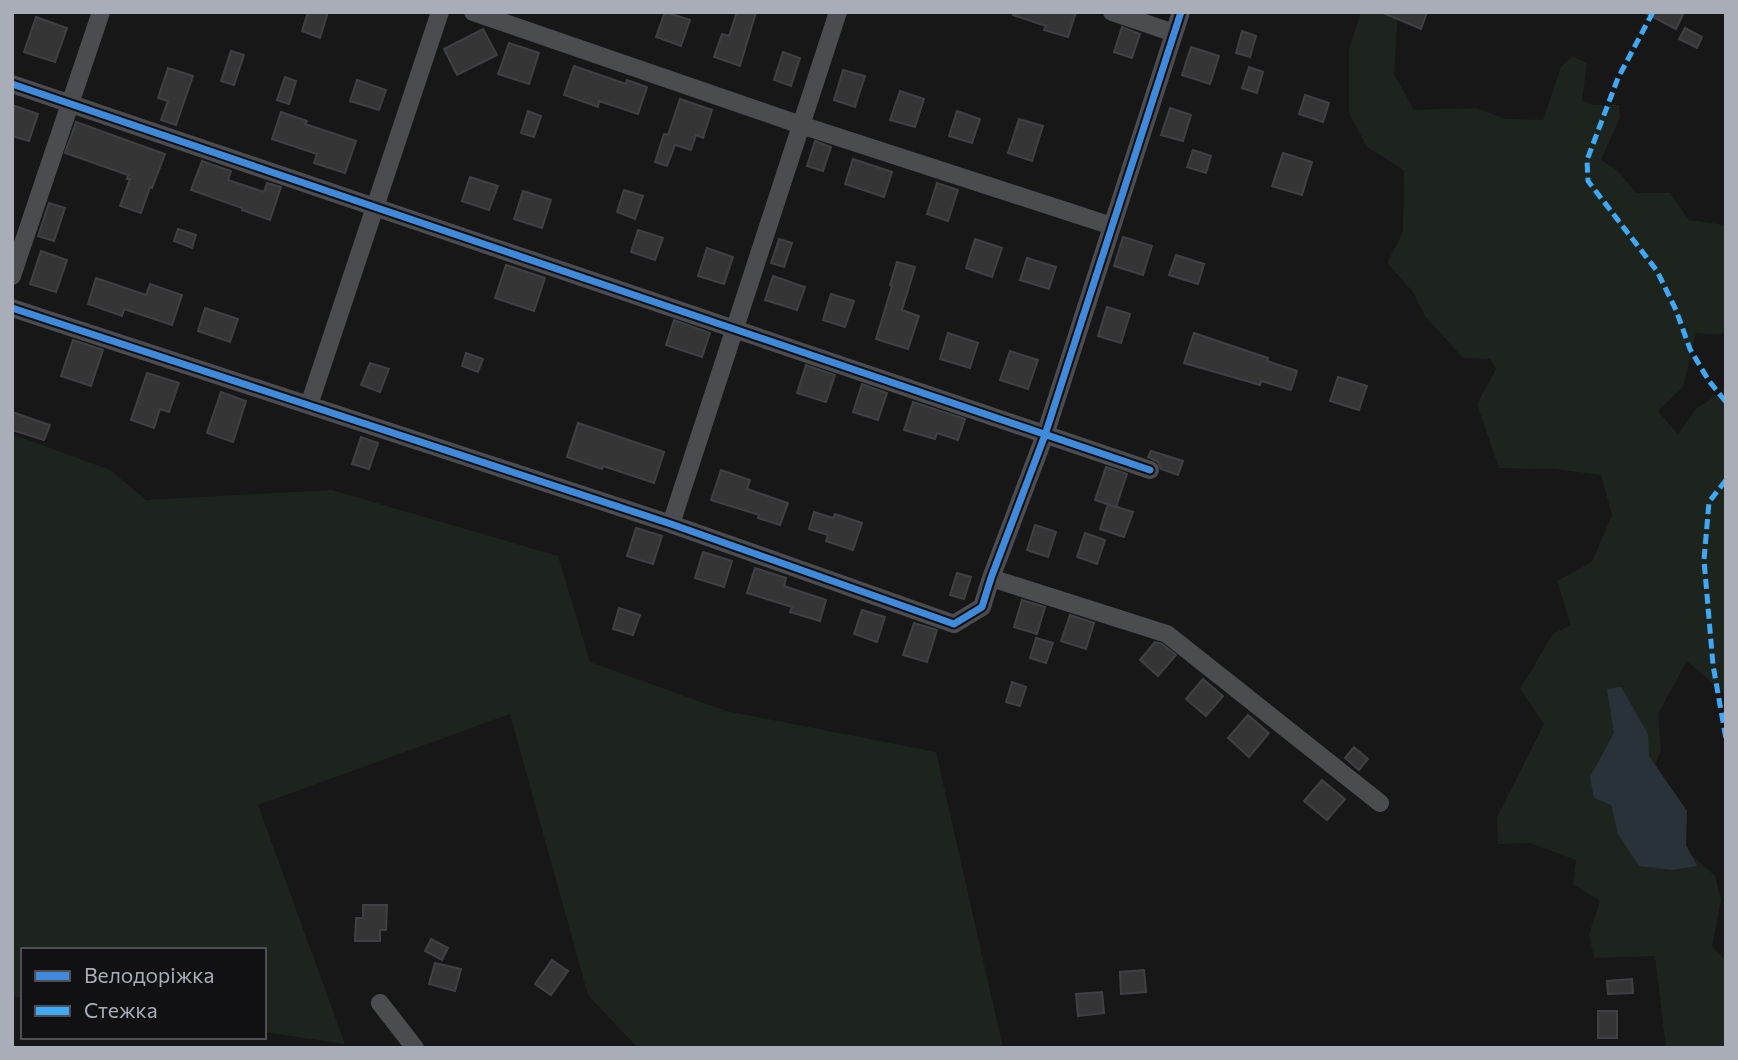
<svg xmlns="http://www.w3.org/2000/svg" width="1738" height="1060" viewBox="0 0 1738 1060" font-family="Commissioner,sans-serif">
  <rect width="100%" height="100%" fill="#171717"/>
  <path fill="#1d241e" d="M1361,12H1398L1394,74L1414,110L1477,108L1506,119L1543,120L1561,67L1572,56L1587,63L1582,100L1593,105H1619L1620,117L1601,160L1618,171L1636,193H1670L1689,220L1725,225L1726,226V331L1718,335L1696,333L1683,387L1658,411L1678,434L1696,409L1726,389V695L1687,661L1658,714L1661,750L1644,794L1665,831L1715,876L1721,899L1712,946L1726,961V1048H1666L1655,956L1594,958L1589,934L1600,901L1573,884L1576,860L1530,843L1498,844L1497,817L1544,724L1520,689L1553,634L1571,625L1557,581L1592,562L1612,515L1601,475L1555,469L1499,468L1477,404L1496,369L1490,359L1463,358L1425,316L1413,292L1387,263L1403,232L1404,170L1367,147L1349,113V50Z
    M12,434L110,470L146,500L332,490L558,556L590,662L726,711L936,752L1003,1048H638L588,995L510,714L258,805L345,1044L264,1032V950H23V998L12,996Z"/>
  <path fill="#2a3239" d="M1621,687L1648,734L1649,756L1687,811L1686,845L1697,866L1672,870L1639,866L1618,834L1611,805L1594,798L1590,777L1614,733L1607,689Z"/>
  <path fill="#353536" stroke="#3f4043" stroke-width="2" d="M308,12H328L320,38L302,31Z
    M665,12L690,20L681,46L656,37Z
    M737,12H756L740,66L714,57L722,34L729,36Z
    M1013,12H1076L1068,37L1044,30L1046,26L1013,15Z
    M1381,12H1427L1421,29Z
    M1644,12H1684L1676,29Z
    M36,17L67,28L55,62L24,52Z
    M1122,27L1140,34L1132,58L1114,52Z
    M1685,28L1702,37L1697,48L1679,39Z
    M483,29L497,55L457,75L444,49Z
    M1242,31L1256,36L1250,57L1236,53Z
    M509,43L539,53L529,84L498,74Z
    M1191,47L1219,56L1210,84L1182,75Z
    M231,51L244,55L234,85L221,81Z
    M783,52L800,58L791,86L774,80Z
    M574,66L626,84L627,80L647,87L638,114L599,101L598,107L564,95Z
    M1249,67L1263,72L1257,93L1242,88Z
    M168,68L193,76L176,125L161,120L168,101L158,98Z
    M843,70L865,76L855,107L834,100Z
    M285,77L296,81L289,104L277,100Z
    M357,80L386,90L379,110L350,101Z
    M900,91L924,99L915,127L890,120Z
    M1305,95L1329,103L1323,122L1299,114Z
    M680,99L712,110L703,138L696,135L691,150L675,145L667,166L655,162L664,134L668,135Z
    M15,106L38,114L29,141L12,136V114Z
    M1170,108L1191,115L1183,141L1161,135Z
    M528,111L541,116L534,137L521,133Z
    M957,111L980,119L972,143L949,136Z
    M281,112L307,121L305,124L356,141L345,173L314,163L317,154L272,139Z
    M1019,119L1043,126L1032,161L1008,153Z
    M76,122L165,154L152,188L150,187L141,213L120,206L130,179H127L128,175L65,153Z
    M815,141L831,147L823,171L807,166Z
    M1193,150L1211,156L1206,173L1187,167Z
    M1283,153L1312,162L1302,195L1272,186Z
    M853,159L892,172L884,197L845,184Z
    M202,161L231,171L228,180L264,192L267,183L281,187L270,220L242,210V208L191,190Z
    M470,177L498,186L489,210L462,201Z
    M937,183L958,190L948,221L927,214Z
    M624,190L643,196L635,219L617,212Z
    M523,191L551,200L542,228L514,219Z
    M49,203L65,208L54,241L38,236Z
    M178,229L196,235L192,248L174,241Z
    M638,230L663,238L655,260L631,252Z
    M1123,237L1152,246L1143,275L1114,266Z
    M779,239L792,243L784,267L771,263Z
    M975,239L1002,248L992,277L966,268Z
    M707,248L733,257L724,284L698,276Z
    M41,251L67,260L56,292L30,284Z
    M1176,255L1204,264L1198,284L1169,275Z
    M1027,258L1056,267L1049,289L1020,280Z
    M897,262L915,267L902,310L919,316L908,349L876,339L892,286L890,285Z
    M506,265L545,278L534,311L495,298Z
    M773,276L805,287L797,310L765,300Z
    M96,278L146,295L150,284L182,295L172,325L124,309L122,316L88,304Z
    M831,294L854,301L845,327L823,320Z
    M1107,307L1130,314L1121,343L1098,336Z
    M205,308L238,319L230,342L198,331Z
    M674,320L710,333L702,357L666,345Z
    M948,333L978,343L970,368L940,359Z
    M1194,333L1268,358L1267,361L1297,371L1291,390L1261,381L1260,385L1184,363Z
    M73,340L103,350L91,386L61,376Z
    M1010,351L1038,360L1028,389L1000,380Z
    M466,353L483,359L478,372L462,366Z
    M370,363L389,369L380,392L361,385Z
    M806,365L835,375L826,402L797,393Z
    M147,373L179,383L169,412L160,409L154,428L131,420Z
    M1338,377L1367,386L1359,410L1330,401Z
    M862,384L887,393L878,420L853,412Z
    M221,392L246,401L233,442L207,433Z
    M913,402L965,419L958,440L937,433L935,439L904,430Z
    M12,412L50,425L44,440L12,430Z
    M578,423L664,452L654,483L603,466L602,469L567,457Z
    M361,437L378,443L369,469L352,464Z
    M1151,451L1183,461L1178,475L1161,469L1158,462L1148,457Z
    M1106,467L1127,474L1116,507L1095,500Z
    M721,470L750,480L747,489L788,503L780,525L758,518L759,515L711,500Z
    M1108,504L1133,512L1124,537L1100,529Z
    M814,512L833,518L835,514L862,523L853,550L826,541L828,535L809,529Z
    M1035,525L1056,532L1048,557L1027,550Z
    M636,528L662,536L653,564L627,556Z
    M1085,533L1105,540L1097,564L1077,557Z
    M703,552L732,561L724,587L695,578Z
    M755,568L786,578L784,586L826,600L820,621L790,612L792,607L747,593Z
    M957,573L971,577L964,599L950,595Z
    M1022,600L1045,607L1037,634L1014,627Z
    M619,608L640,615L633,635L613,629Z
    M862,610L885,617L877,642L854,634Z
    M1070,615L1094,623L1086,649L1061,641Z
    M914,623L937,630L927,662L903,655Z
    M1036,638L1053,643L1046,663L1030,658Z
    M1155,642L1162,644L1176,655L1158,676L1140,660Z
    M1203,679L1223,696L1206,716L1186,699Z
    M1012,682L1026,687L1020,706L1006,702Z
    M1248,715L1269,733L1249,757L1228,738Z
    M1354,747L1368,759L1359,770L1345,758Z
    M1322,780L1345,799L1327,820L1304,801Z
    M363,905H387L386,930H380V941H355L356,918H363Z
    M431,939L448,948L442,960L425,951Z
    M552,960L568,971L551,995L535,984Z
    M435,963L461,969L455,991L429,984Z
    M1144,970L1146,992L1121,994L1120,972Z
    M1632,979L1633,993L1608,994L1607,981Z
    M1102,992L1104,1013L1078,1016L1076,994Z
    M1598,1011H1617V1038H1598Z"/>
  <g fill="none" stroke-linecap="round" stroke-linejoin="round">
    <path stroke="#4b4c50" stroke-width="18" d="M473,12L801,125L1112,226
      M1112,12L1174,33
      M12,84L1150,470
      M12,276L101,12
      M12,308L671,524L954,624L982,607L991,578L1045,435L1181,12
      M309,405L440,12
      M671,524L838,12
      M991,578L1167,634L1380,803
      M380,1003L415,1048"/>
    <path stroke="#3fa9f5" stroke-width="5" stroke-dasharray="10 5" stroke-linecap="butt" d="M1653,12L1618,78L1587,160L1588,181L1657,271L1676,310L1690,349L1709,381L1726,402
      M1726,480L1709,502L1704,560L1713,665L1726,739"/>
    <g stroke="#111113" stroke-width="11">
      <path id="cycleway" d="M12,84L1150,470
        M12,308L671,524L954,624L982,607L991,578L1045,435L1181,12"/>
    </g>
    <use href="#cycleway" stroke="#408adc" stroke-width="7"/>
  </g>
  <rect width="1738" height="1060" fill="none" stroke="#a8adb8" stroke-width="28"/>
  <rect x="21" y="948" width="245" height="91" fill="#111113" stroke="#4d4f55" stroke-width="2"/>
  <rect x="35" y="971" width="35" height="10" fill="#408adc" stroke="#4d4f55" stroke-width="2"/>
  <text x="84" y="983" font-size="21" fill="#a8adb8">Велодоріжка</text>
  <rect x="35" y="1006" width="35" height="10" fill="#3fa9f5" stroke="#4d4f55" stroke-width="2"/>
  <text x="84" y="1018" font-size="21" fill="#a8adb8">Стежка</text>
</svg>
